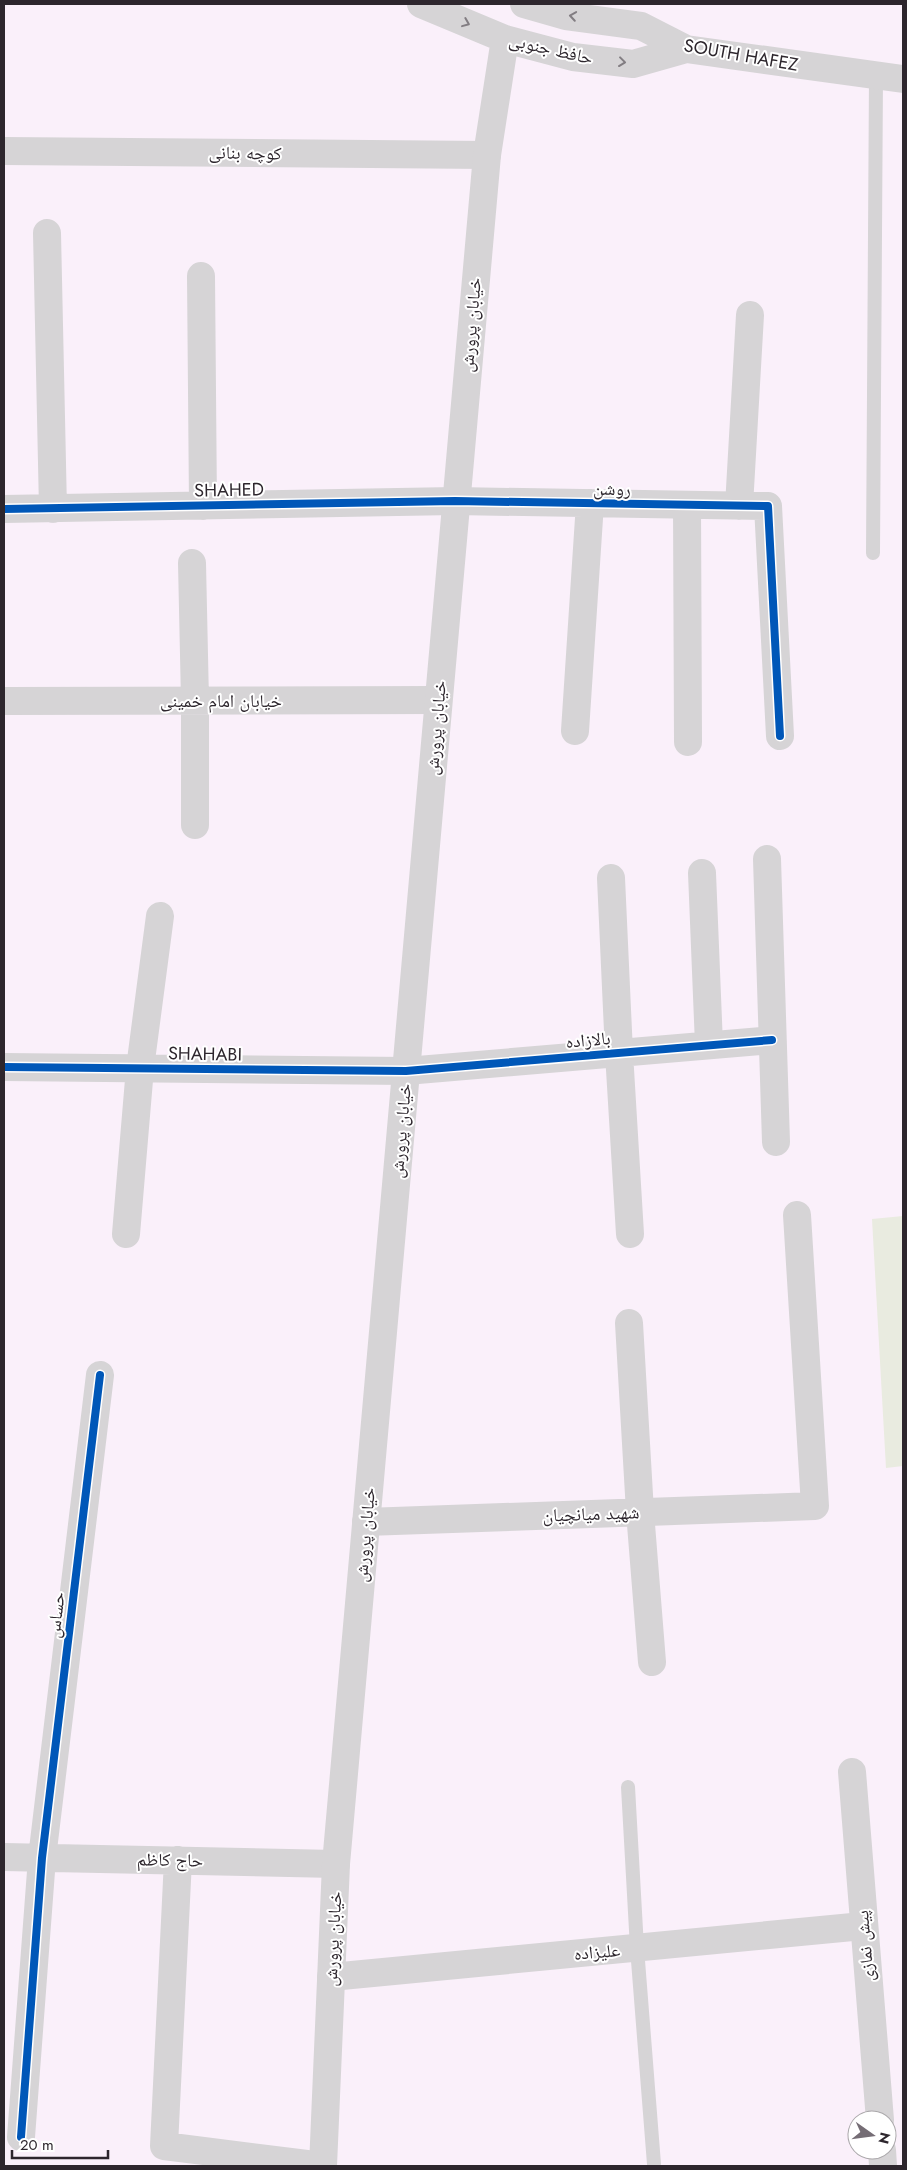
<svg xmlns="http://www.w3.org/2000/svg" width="907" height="2170" viewBox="0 0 907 2170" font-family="Jost,'Noto Naskh Arabic',sans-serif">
  <rect width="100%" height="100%" fill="#faf0fa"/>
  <path fill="#e9ebe0" d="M903,1216V1466L886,1468L872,1219Z"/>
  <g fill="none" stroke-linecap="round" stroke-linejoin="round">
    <path stroke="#d6d4d6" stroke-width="14" d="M873,553L876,76
      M628,1787L637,1948L654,2164"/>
    <path stroke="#d6d4d6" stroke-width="28" d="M4,151L487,155
      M47,233L53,509
      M201,276L203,506
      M687,505L688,742
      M739,506L750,315
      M4,509L455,501L768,506L780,736
      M192,563L195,701V825
      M4,701L438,700
      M575,731L590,503
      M767,859L776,1142
      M702,873L709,1045
      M611,878L619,1053L630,1234
      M4,1067L406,1071L772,1040
      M126,1234L140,1068L160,916
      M629,1323L640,1512L652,1662
      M366,1522L815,1506L797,1215
      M852,1772L880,2120
      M4,1857L336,1864
      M178,1860L164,2146L323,2166
      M331,1977L863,1926
      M21,2137L42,1858L100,1375
      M882,2150L883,2166"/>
    <path stroke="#d6d4d6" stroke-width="28" d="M421,4L505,39L573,57L633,64L686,49
      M524,4L566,16L641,26L686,49L903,79
      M323,2166L336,1864L487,155L505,39"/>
    <g stroke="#fff" stroke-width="11">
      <path id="cycleway" d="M4,509L455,501L768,506L780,736
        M4,1067L406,1071L772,1040
        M21,2137L42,1858L100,1375"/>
    </g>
    <use href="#cycleway" stroke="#0057b8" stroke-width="8"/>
  </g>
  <defs><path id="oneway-chevron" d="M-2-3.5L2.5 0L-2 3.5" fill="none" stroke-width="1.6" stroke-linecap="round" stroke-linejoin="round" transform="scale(1.25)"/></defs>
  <g stroke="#827d82">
    <use href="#oneway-chevron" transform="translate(573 16) rotate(-171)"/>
    <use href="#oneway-chevron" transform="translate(466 23) rotate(22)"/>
    <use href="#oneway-chevron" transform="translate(622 62) rotate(7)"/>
  </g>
  <g text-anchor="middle" stroke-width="4" stroke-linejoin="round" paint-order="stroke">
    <g font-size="18" fill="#2d262d" stroke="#fff">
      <text transform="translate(551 49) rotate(13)" y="6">حافظ جنوبی</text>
      <text transform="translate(741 55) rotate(10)" y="6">SOUTH HAFEZ</text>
      <text transform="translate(245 153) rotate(1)" y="6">کوچه بنانی</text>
      <text transform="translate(471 325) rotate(-85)" y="6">خیابان پرورش</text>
      <text transform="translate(612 489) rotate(1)" y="6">روشن</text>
      <text transform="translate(229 490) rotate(-1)" y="6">SHAHED</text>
      <text x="221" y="707">خیابان امام خمینی</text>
      <text transform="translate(436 728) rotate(-85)" y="6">خیابان پرورش</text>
      <text transform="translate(588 1040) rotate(-5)" y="6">بالازاده</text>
      <text transform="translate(205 1054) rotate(1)" y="6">SHAHABI</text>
      <text transform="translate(401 1131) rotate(-85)" y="6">خیابان پرورش</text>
      <text transform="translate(591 1514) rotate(-2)" y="6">شهید میانچیان</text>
      <text transform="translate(365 1535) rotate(-85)" y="6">خیابان پرورش</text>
      <text transform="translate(56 1615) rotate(-83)" y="6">حساس</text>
      <text transform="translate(170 1860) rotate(1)" y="6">حاج کاظم</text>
      <text transform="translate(333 1939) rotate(-87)" y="6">خیابان پرورش</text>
      <text transform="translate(865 1946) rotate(-95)" y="6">پیش نمازی</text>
      <text transform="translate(597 1952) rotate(-5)" y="6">علیزاده</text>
    </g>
  </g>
  <rect width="907" height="2170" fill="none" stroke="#2d262d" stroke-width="10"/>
  <g transform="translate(872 2135) rotate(104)"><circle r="24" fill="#ffffff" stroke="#aba8ab"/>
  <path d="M0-4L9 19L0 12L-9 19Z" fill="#756d75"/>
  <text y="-8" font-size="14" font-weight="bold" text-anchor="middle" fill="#2d262d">N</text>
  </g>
  <path d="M12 2150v8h96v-8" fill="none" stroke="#2d262d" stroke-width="2.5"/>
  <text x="20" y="2150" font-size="15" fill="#2d262d" stroke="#ffffff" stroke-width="4" paint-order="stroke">20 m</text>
</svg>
